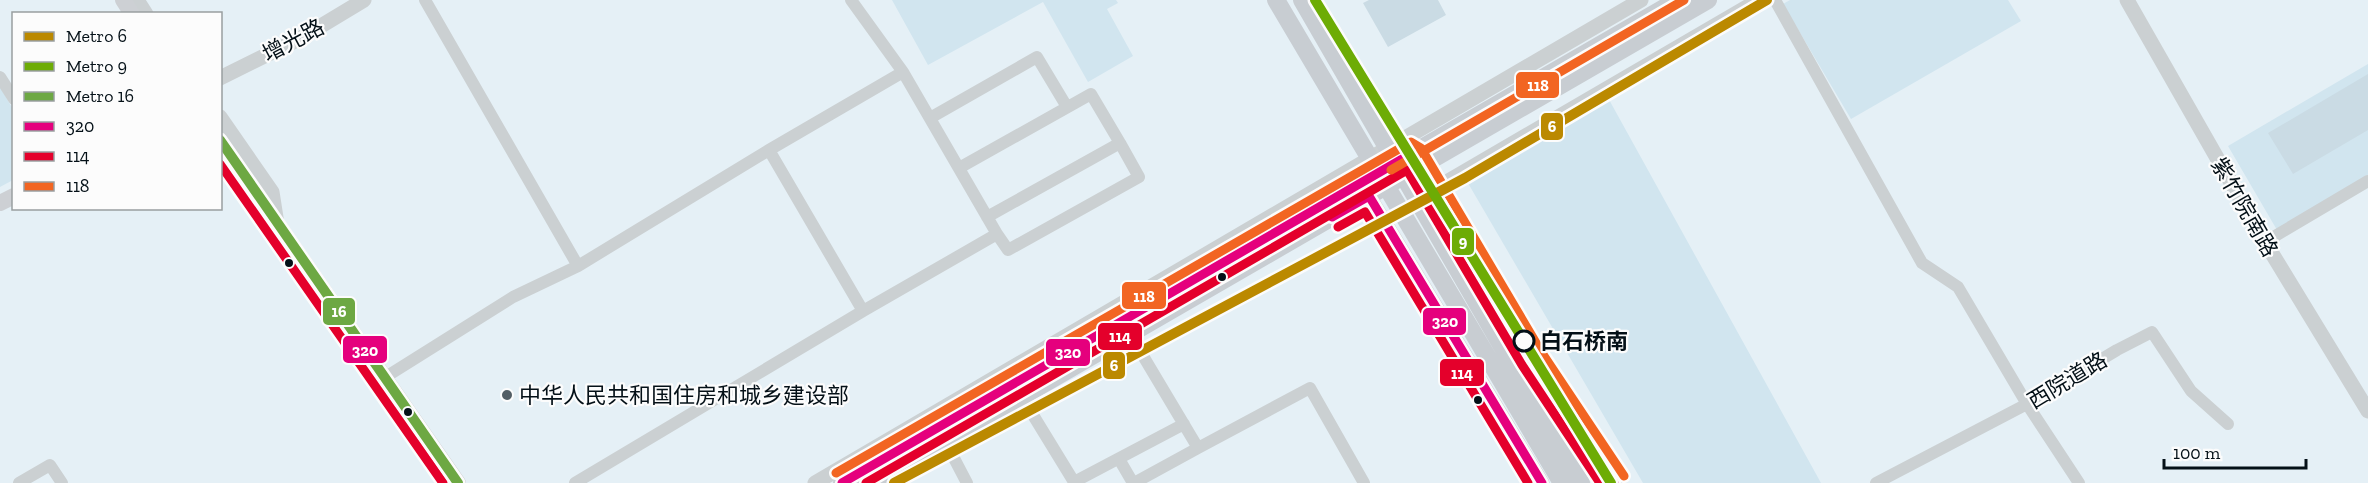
<svg xmlns="http://www.w3.org/2000/svg" width="2368" height="483" viewBox="0 0 2368 483" font-family="'Zilla Slab','Noto Sans SC',serif">
  <rect width="100%" height="100%" fill="#e5f0f6"/>
  <path fill="#d1e5ef" d="M892,0H1116L1118,3L1107,9L1133,56L1088,82L1043,2L928,65Z
    M1790,0H2008L2021,21L1851,119L1783,4Z
    M2368,64V177L2277,230L2228,146Z
    M0,87L14,111L13,180L0,187Z
    M1607,96L1821,483H1643L1465,178Z"/>
  <path fill="#cadbe4" d="M1369,0H1438L1446,15L1388,47L1363,3Z
    M2368,74V130L2293,174L2268,133Z"/>
  <g fill="none" stroke-linecap="round" stroke-linejoin="round">
    <path stroke="#cbd0d2" stroke-width="12" d="M425,0L578,266
      M851,0L903,72L997,234L863,311
      M1775,0L1922,263L1958,287L2027,404L2079,483
      M0,77L14,99
      M930,118L1037,57L1067,107
      M959,168L1091,94L1120,143
      M987,217L1120,143L1139,177L1008,250L997,234
      M2265,242L2368,181
      M1130,334L1198,448L1310,388L1364,483
      M376,383L513,297L578,266L769,150L903,72
      M1022,397L1074,482L1184,424
      M945,441L967,483
      M1119,459L1133,483
      M19,483L50,465L62,483
      M575,483L863,311L769,150
      M1134,483L1198,448
      M1876,483L2027,404L2117,350L2152,332L2191,391L2228,424"/>
    <path stroke="#cbd0d2" stroke-width="15" d="M137,0L146,14
      M2127,0L2265,242L2368,411
      M220,78L301,38L364,0
      M220,117L272,192L277,224
      M1414,159L1532,359L1614,483
      M1364,188L1542,483
      M1433,190L1759,0
      M815,483L1641,0"/>
    <path stroke="#cdd0d4" stroke-width="16" d="M123,0L132,14
      M220,142L458,483
      M0,203L14,196"/>
    <path stroke="#c8cdd2" stroke-width="18" d="M1276,0L1562,483
      M1302,0L1581,483
      M1419,167L1708,0
      M842,483L1678,0
      M872,483L1405,175"/>
    <g stroke="#fcfcfc" stroke-width="14">
      <path id="bus-1" d="M220,143L458,483
        M1332,217L1369,196L1542,483
        M842,483L1411,154L1532,359L1614,483"/>
    </g>
    <g stroke="#fcfcfc" stroke-width="14">
      <path id="bus-2" d="M220,164L443,483
        M1338,227L1365,212L1528,483
        M866,483L1407,170L1522,365L1600,483"/>
    </g>
    <g stroke="#fcfcfc" stroke-width="14">
      <path id="bus-3" d="M1391,170L1684,0
        M836,473L1411,142L1421,148L1542,353L1624,476"/>
    </g>
    <use href="#bus-1" stroke="#e5007d" stroke-width="9"/>
    <use href="#bus-2" stroke="#e4002b" stroke-width="9"/>
    <use href="#bus-3" stroke="#f26522" stroke-width="9"/>
    <g stroke="#fcfcfc" stroke-width="15">
      <path id="metro-1" d="M894,483L1465,178L1767,0"/>
    </g>
    <g stroke="#fcfcfc" stroke-width="15">
      <path id="metro-2" d="M1315,0L1611,483"/>
    </g>
    <g stroke="#fcfcfc" stroke-width="15">
      <path id="metro-3" d="M220,140L458,483"/>
    </g>
    <use href="#metro-1" stroke="#bb8900" stroke-width="10"/>
    <use href="#metro-2" stroke="#6dac05" stroke-width="10"/>
    <use href="#metro-3" stroke="#6da843" stroke-width="10"/>
  </g>
  <g fill="#041017" stroke="#fcfcfc" stroke-width="2">
    <circle cx="289" cy="263" r="5"/>
    <circle cx="1222" cy="277" r="5"/>
    <circle cx="1478" cy="400" r="5"/>
    <circle cx="408" cy="412" r="5"/>
  </g>
  <circle fill="#fcfcfc" stroke="#041017" stroke-width="3" cx="1524" cy="341" r="10"/>
  <circle fill="#535e65" stroke="#fcfcfc" stroke-width="2" cx="507" cy="395" r="6"/>
  <g text-anchor="middle" stroke-width="4.5" stroke-linejoin="round" paint-order="stroke">
    <g font-size="22" fill="#041017" stroke="#fcfcfc">
      <text transform="translate(293 40) rotate(-28)" y="8">增光路</text>
      <text transform="translate(2245 207) rotate(60)" y="8">紫竹院南路</text>
      <text transform="translate(2067 380) rotate(-31)" y="8">西院道路</text>
    </g>
    <g font-size="22" font-weight="bold" fill="#041017" stroke="#fcfcfc" text-anchor="start">
      <text x="1540" y="349">白石桥南</text>
    </g>
    <g font-size="22" fill="#041017" stroke="#fcfcfc" text-anchor="start">
      <text x="519" y="403">中华人民共和国住房和城乡建设部</text>
    </g>
  </g>
  <g stroke="#fcfcfc" stroke-width="2">
    <rect x="1515" y="71" width="45" height="28" rx="6" fill="#f26522"/>
    <rect x="1540" y="112" width="24" height="29" rx="6" fill="#bb8900"/>
    <rect x="1451" y="227" width="24" height="29" rx="6" fill="#6dac05"/>
    <rect x="1121" y="281" width="46" height="29" rx="6" fill="#f26522"/>
    <rect x="322" y="297" width="34" height="29" rx="6" fill="#6da843"/>
    <rect x="1422" y="307" width="45" height="29" rx="6" fill="#e5007d"/>
    <rect x="1097" y="322" width="46" height="29" rx="6" fill="#e4002b"/>
    <rect x="342" y="335" width="46" height="29" rx="6" fill="#e5007d"/>
    <rect x="1045" y="338" width="46" height="29" rx="6" fill="#e5007d"/>
    <rect x="1102" y="351" width="24" height="29" rx="6" fill="#bb8900"/>
    <rect x="1439" y="358" width="46" height="29" rx="6" fill="#e4002b"/>
  </g>
  <g font-size="16" text-anchor="middle" font-weight="bold" fill="#fff">
    <text x="1538" y="91">118</text>
    <text x="1552" y="132">6</text>
    <text x="1463" y="247">9</text>
    <text x="1144" y="302">118</text>
    <text x="339" y="317">16</text>
    <text x="1445" y="327">320</text>
    <text x="1120" y="342">114</text>
    <text x="365" y="356">320</text>
    <text x="1068" y="358">320</text>
    <text x="1114" y="371">6</text>
    <text x="1462" y="379">114</text>
  </g>
  <rect x="12" y="12" width="210" height="198" fill="#fcfcfc" stroke="#999ea0" stroke-width="1.5"/>
  <rect x="24" y="32" width="30" height="9" fill="#bb8900" stroke="#999ea0" stroke-width="1.5"/>
  <text x="66" y="42" font-size="18" fill="#041017">Metro 6</text>
  <rect x="24" y="62" width="30" height="9" fill="#6dac05" stroke="#999ea0" stroke-width="1.5"/>
  <text x="66" y="72" font-size="18" fill="#041017">Metro 9</text>
  <rect x="24" y="92" width="30" height="9" fill="#6da843" stroke="#999ea0" stroke-width="1.5"/>
  <text x="66" y="102" font-size="18" fill="#041017">Metro 16</text>
  <rect x="24" y="122" width="30" height="9" fill="#e5007d" stroke="#999ea0" stroke-width="1.5"/>
  <text x="66" y="132" font-size="18" fill="#041017">320</text>
  <rect x="24" y="152" width="30" height="9" fill="#e4002b" stroke="#999ea0" stroke-width="1.5"/>
  <text x="66" y="162" font-size="18" fill="#041017">114</text>
  <rect x="24" y="182" width="30" height="9" fill="#f26522" stroke="#999ea0" stroke-width="1.5"/>
  <text x="66" y="192" font-size="18" fill="#041017">118</text>
  <path d="M2164 459v9h142v-9" fill="none" stroke="#041017" stroke-width="3"/>
  <text x="2173" y="459" font-size="18" fill="#041017" stroke="#fcfcfc" stroke-width="4.5" paint-order="stroke">100 m</text>
</svg>
